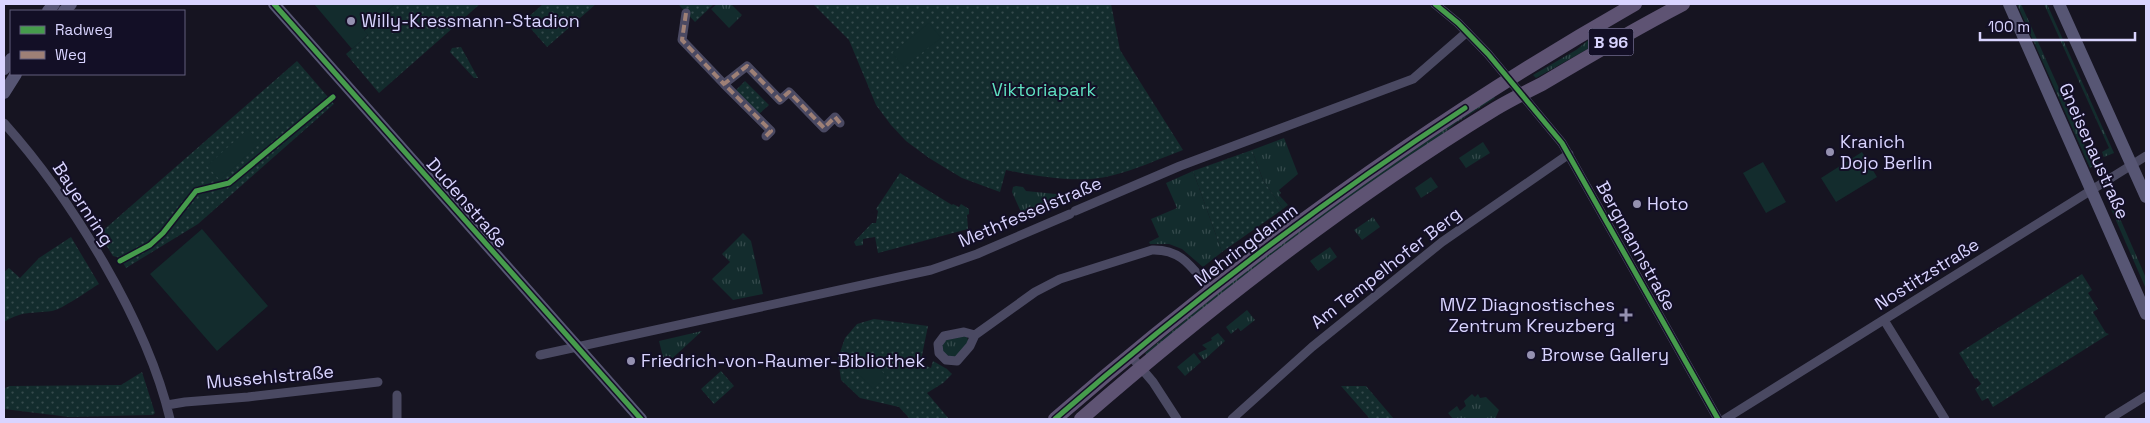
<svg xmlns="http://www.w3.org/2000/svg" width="2150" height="423" viewBox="0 0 2150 423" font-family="'Space Grotesk',sans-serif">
  <defs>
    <pattern id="grass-tufts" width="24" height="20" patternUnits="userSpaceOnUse" patternTransform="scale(1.25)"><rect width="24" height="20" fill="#132c2d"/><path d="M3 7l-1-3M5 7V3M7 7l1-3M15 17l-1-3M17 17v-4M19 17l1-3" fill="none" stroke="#354a4c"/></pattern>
    <pattern id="park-dots" width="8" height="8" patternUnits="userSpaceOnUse" patternTransform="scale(1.25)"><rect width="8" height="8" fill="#132c2d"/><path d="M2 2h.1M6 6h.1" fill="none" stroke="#354a4c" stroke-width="1.8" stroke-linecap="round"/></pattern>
  </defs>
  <rect width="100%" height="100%" fill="#161421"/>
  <path fill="url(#grass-tufts)" d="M717,4H731L742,15L729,28L711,9Z
    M2017,4H2021L2090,157L2096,155L2099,161L2090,168Z
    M2044,4H2047L2114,153L2104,157L2102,152L2109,148Z
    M1600,31V42L1536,78L1533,75L1576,50Z
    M1493,96L1495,98L1456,123L1433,142L1147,355L1145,353L1183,322L1203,302L1311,220Z
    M1284,138L1298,174L1279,190L1281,193L1279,195L1288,205L1283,209L1263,180L1252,150Z
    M1483,142L1490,153L1466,168L1459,158Z
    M1193,171L1222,252L1203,267L1182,249L1169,244H1150L1149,242L1159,237L1151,219L1177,208L1166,183Z
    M1431,177L1438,187L1421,198L1415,188Z
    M1016,186L1023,187L1026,191L1066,195L1077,192L1080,196L1025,221L1012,192L1013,187Z
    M2115,207L2146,278V289L2111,209Z
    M1373,217L1380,227L1362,240L1354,230Z
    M743,233L751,241L763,294L733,300L712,279L730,262L722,254Z
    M1330,247L1337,257L1318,271L1310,261Z
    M1247,310L1255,320L1241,331L1238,328L1231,334L1226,327Z
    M702,331L665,365L659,341Z
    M1218,333L1225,341L1204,360L1198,353L1207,349L1202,345L1212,340L1211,338Z
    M962,335L967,337L969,343L960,355L953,358L943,353L942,344L943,341Z
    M1194,353L1201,362L1185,376L1177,367Z
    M1472,394L1475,397L1478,394L1480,398L1486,397L1499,410L1495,419H1453L1448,413L1457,406L1460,411L1466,406L1464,401Z"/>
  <path fill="url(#park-dots)" d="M395,4H480L379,93L346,54L368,35L364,31Z
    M543,4H596L547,47L524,21Z
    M678,4H714L695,22Z
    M813,4H1111L1120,50L1183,150C1159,159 1135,170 1110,176C1079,184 1037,176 1006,170L1000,192L962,178L929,158L906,141L891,125L876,105L849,40Z
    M461,47L478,78H474L450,52L452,48Z
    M297,61L334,104L198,224L126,268L120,258L113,256L99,234Z
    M745,81L769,105L759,114L736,90Z
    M1252,150L1263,180L1283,209L1222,252L1193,171Z
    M900,173L952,205L953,204L959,207L961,204L969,209V214L967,215L968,229L878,253L875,237L863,239V245L856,246L854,242L872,223H876L878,211L876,209Z
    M71,237L99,284C89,290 61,310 52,311C31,314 24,310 4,322V272L9,268L20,278L39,258Z
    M2082,274L2092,290L2088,293L2098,309L2093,312L2106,333L2109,334L1993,407L1988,398L1982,401L1975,389L1981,384L1977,378L1975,379L1959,353Z
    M874,319L928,326L921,360L924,365L931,368L933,361L947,369L952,374L943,383L927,393L949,419H910L899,407L860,398L841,380L838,358L845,338L857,324Z
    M721,371L734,386L714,404L701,389Z
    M142,372L155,413L153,415L69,417L4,409V389L9,386L121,385Z
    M1341,386H1366L1394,419H1370Z"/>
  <path fill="#132c2d" d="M311,4H395L364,30L368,35L352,49L314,4Z
    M929,23L941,38L904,67L892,53Z
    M248,129L260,143L220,180L207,166Z
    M1862,152L1877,177L1836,202L1821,178Z
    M1763,162L1786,202L1766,213L1743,173Z
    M202,229L268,306L217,351L150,274Z
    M861,347L887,377L873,389L846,360Z"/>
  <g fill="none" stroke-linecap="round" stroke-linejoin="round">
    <path stroke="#4a4962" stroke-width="9" d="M1435,4L1458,23L1488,54L1562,143L1718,419
      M686,13L682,40L724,84
      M4,123C71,198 147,321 170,419
      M766,136L771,131L724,84L747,66L780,100L789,92L824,128L835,117L840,123
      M1075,211L1180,166L1413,79L1467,32
      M1884,320L1945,419
      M975,335L964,332L944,336L938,344L939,353L946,360L957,361L970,346L975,335L1035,292L1060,279L1152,250C1182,249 1192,268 1210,289
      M540,355L931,270L977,254L1070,214
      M1130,355L1153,382L1177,419
      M167,405L185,402L248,397L378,382
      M397,419V395
      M1232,419L1312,347L1442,242L1569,154
      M1725,419L2146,156
      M2109,419L2146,396"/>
    <path stroke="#575674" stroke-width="12" d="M274,4L641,419
      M2009,4L2146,314
      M2059,4L2146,197
      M48,11L54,4
      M64,11L71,4
      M4,69L11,59
      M4,93L16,74"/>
    <path stroke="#5e5373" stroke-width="14" d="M1055,419C1235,263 1427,122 1635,4
      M1081,419C1211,306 1348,199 1495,109C1510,100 1526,92 1542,84C1589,56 1635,29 1683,4"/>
    <path stroke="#9e8076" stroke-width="4" stroke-dasharray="8 4" stroke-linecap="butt" d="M686,13L682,40L724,84
      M766,136L771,131L724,84L747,66L780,100L789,92L824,128L835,117L840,123"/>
    <g stroke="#130f26" stroke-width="8">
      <path id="cycleway" d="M274,4L641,419
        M1435,4L1458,23L1488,54L1562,143L1718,419
        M120,261L150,245L163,233L196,191L229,183L333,97
        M1055,419C1185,306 1321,202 1465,108"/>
    </g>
    <use href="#cycleway" stroke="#469c4c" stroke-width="5"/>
  </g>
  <g fill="#9591b1" stroke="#130f26" stroke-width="2">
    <circle cx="351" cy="21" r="5"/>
    <circle cx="1830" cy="152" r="5"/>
    <circle cx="1637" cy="204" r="5"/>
    <path d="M1623.5 307.5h5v5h5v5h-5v5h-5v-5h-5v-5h5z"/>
    <circle cx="1531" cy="355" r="5"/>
    <circle cx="631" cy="361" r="5"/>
  </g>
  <g text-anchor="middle" stroke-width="4" stroke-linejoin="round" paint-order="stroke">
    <rect fill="#130f26" stroke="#9e99be" stroke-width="1" x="1588.5" y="28.5" width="45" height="27" rx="4"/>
    <g font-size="16" font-weight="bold" fill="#d9d4ff">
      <text x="1611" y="48">B 96</text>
    </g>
    <g font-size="18" fill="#d9d4ff" stroke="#130f26" text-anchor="start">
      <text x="361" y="27">Willy-Kressmann-Stadion</text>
      <text x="1840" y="148">Kranich<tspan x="1840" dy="21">Dojo Berlin</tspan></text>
      <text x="1647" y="210">Hoto</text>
      <text x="1615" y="311" text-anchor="end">MVZ Diagnostisches<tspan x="1615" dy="21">Zentrum Kreuzberg</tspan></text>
      <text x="1541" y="361">Browse Gallery</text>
      <text x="641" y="367">Friedrich-von-Raumer-Bibliothek</text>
    </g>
    <g font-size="18" fill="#5fe0c0" stroke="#130f26">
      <text x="1044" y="96">Viktoriapark</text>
    </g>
    <g font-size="18" fill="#d9d4ff" stroke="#130f26">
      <text transform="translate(2094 151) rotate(66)" y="6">Gneisenaustraße</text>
      <text transform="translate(467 203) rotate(49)" y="6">Dudenstraße</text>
      <text transform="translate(83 204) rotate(57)" y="6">Bayernring</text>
      <text transform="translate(1030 212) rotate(-23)" y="6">Methfesselstraße</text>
      <text transform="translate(1246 245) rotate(-37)" y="6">Mehringdamm</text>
      <text transform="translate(1636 246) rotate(61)" y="6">Bergmannstraße</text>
      <text transform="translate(1386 268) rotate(-38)" y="6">Am Tempelhofer Berg</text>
      <text transform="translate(1927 274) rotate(-32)" y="6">Nostitzstraße</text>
      <text transform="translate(270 377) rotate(-5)" y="6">Mussehlstraße</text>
    </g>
  </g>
  <rect width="2150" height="423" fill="none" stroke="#d9d4ff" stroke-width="10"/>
  <rect x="10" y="10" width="175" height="65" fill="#130f26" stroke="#625e7d"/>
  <rect x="20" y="26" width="25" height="8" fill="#469c4c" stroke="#625e7d"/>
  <text x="55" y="35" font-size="15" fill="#d9d4ff">Radweg</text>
  <rect x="20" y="51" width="25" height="8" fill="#9e8076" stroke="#625e7d"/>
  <text x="55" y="60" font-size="15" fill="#d9d4ff">Weg</text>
  <path d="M1980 32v8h155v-8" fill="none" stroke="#d9d4ff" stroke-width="2.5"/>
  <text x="1988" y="32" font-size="15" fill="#d9d4ff" stroke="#130f26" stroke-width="4" paint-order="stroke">100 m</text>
</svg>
